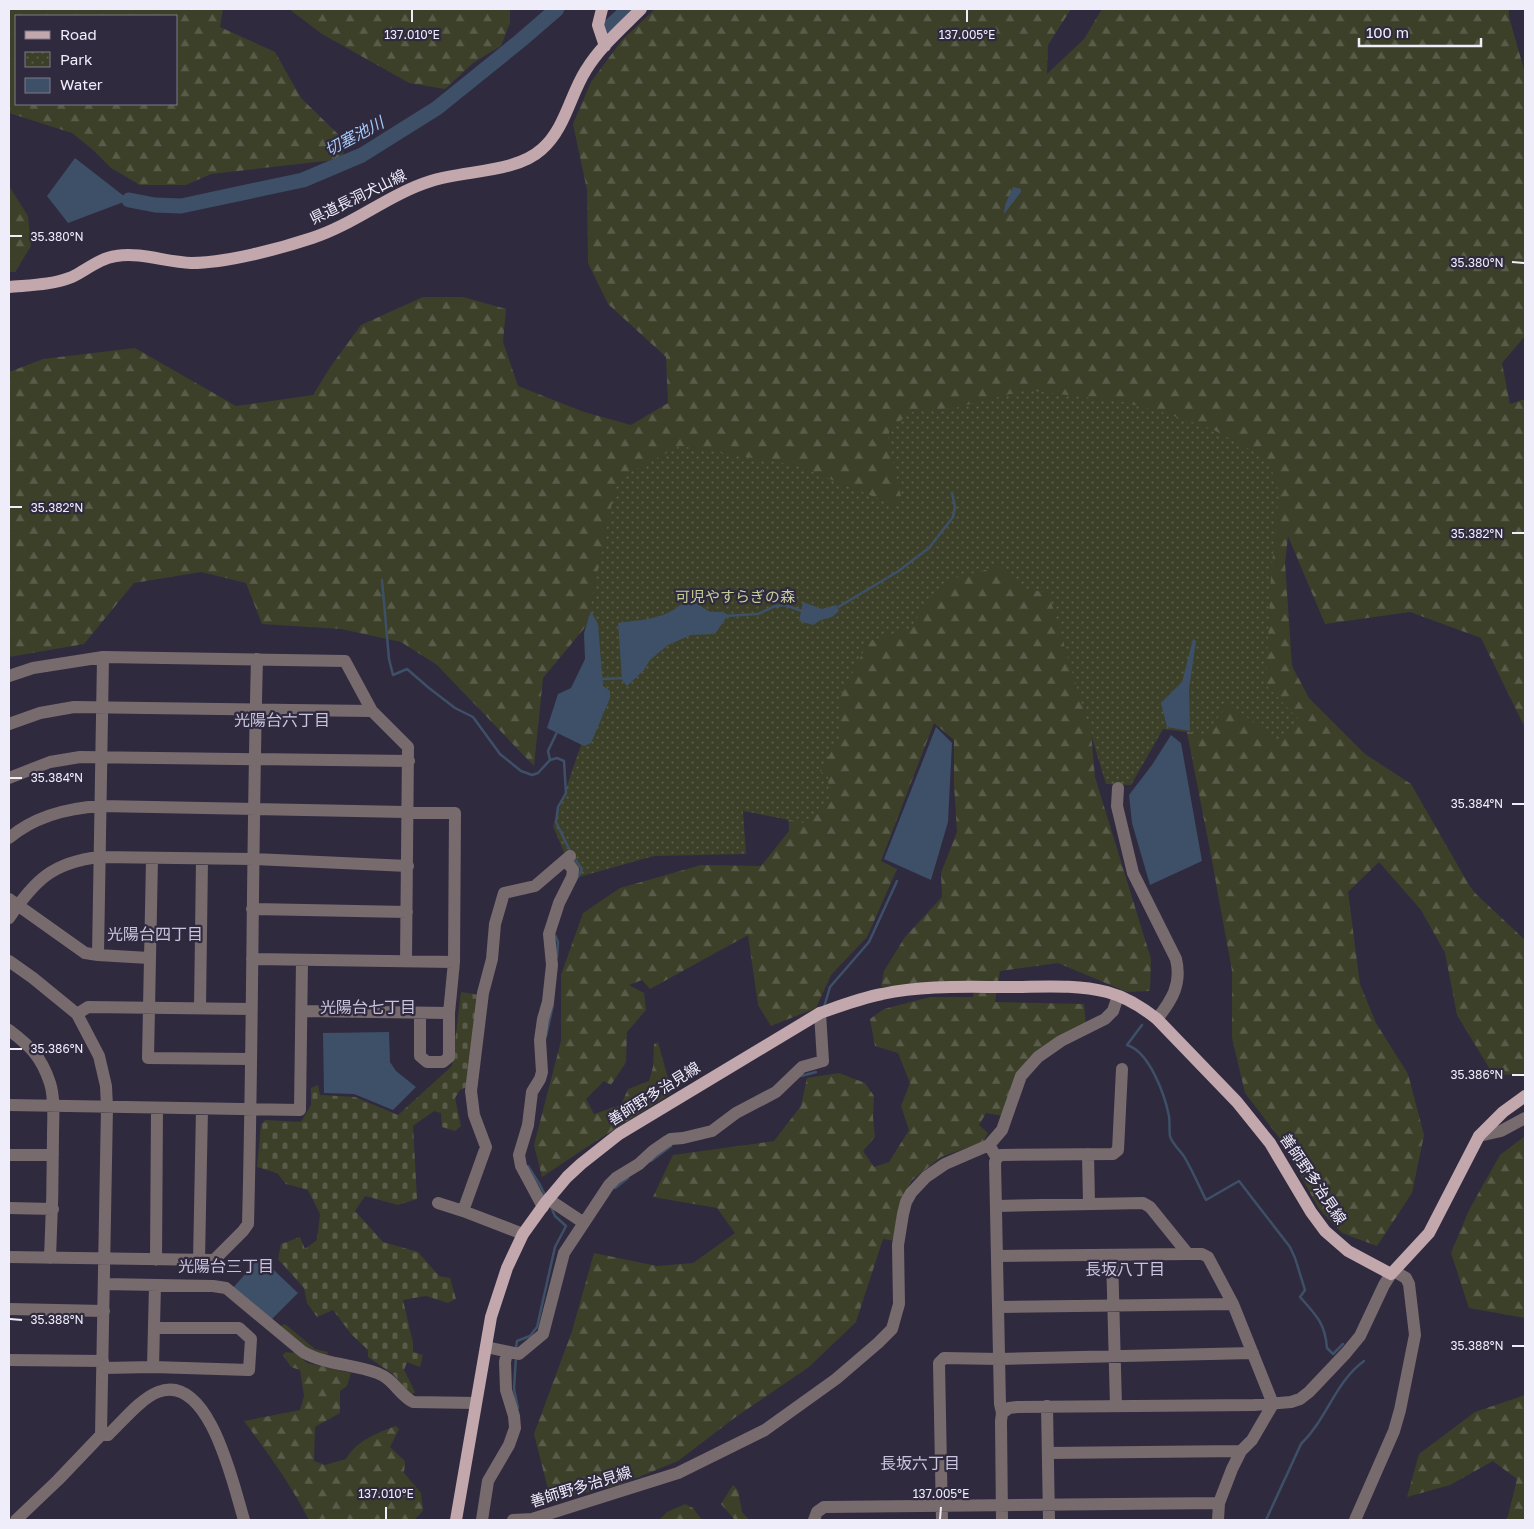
<svg xmlns="http://www.w3.org/2000/svg" width="1534" height="1529" viewBox="0 0 1534 1529" font-family="'Golos Text','Noto Sans JP',sans-serif">
  <defs>
    <pattern id="forest-firs" width="22" height="20" patternUnits="userSpaceOnUse" patternTransform="scale(1.25)"><rect width="22" height="20" fill="#3c4029"/><path d="M5 1l3.5 6h-7zM16 11l3.5 6h-7z" fill="#585c49"/></pattern>
    <pattern id="cemetery-stones" width="16" height="16" patternUnits="userSpaceOnUse" patternTransform="scale(1.25)"><rect width="16" height="16" fill="#3c4029"/><path d="M2 7V4a2 2 0 0 1 4 0v3zM10 15v-3a2 2 0 0 1 4 0v3z" fill="#585c49"/></pattern>
    <pattern id="park-dots" width="8" height="8" patternUnits="userSpaceOnUse" patternTransform="scale(1.25)"><rect width="8" height="8" fill="#3c4029"/><path d="M2 2h.1M6 6h.1" fill="none" stroke="#585c49" stroke-width="1.8" stroke-linecap="round"/></pattern>
  </defs>
  <rect width="100%" height="100%" fill="#302a3f"/>
  <path fill="url(#forest-firs)" fill-rule="evenodd" d="M9,9H223L220,27L275,52L301,98L344,140L343,159L211,174L186,185H140L111,168L92,149L72,133L9,113ZM176,16V104H16V16Z
    M289,9H510V23L501,46L473,63L445,89L409,83L322,34Z
    M655,9H1071L1048,45L1047,74L1084,39L1102,9H1509V17L1525,73V336L1502,363L1510,404L1525,399V728L1481,638L1410,612L1325,624L1288,536L1285,563L1292,666L1309,698L1365,754L1411,784L1469,885L1476,894L1525,940V1073L1494,1076L1457,1015L1445,953L1421,910L1379,862L1348,892L1360,984L1376,1023L1408,1074L1424,1135L1412,1193L1377,1246L1342,1233L1319,1209L1281,1140L1245,1093L1232,1038V971L1210,850L1185,722L1089,709L1095,777L1151,959L1150,991L1127,992L1058,963L1000,971L995,1002L1084,1004L1086,1026L1030,1057L1003,1116L986,1113L979,1125L988,1133L983,1142L941,1157L911,1181L903,1201L896,1241L883,1239L856,1322L809,1367L737,1416L678,1461L619,1485L551,1501L534,1434L572,1331L594,1253L657,1266L693,1263L735,1233L717,1208L653,1197L673,1155L774,1141L801,1106L807,1078L839,1073L865,1083L874,1096L873,1117L875,1137L863,1151L874,1167L889,1162L909,1130L901,1106L910,1083L898,1053L875,1046L870,1019L884,1009L930,997H973L974,982L897,985L881,987L884,971L905,937L942,897L941,873L957,832L954,784V740L934,723L881,861L897,869L867,937L831,975L816,1008L771,1026L758,1005L748,935L650,989L642,980L629,985L644,993L646,1010L627,1032L626,1062L611,1085L604,1081L586,1099L594,1114L621,1105L628,1089L649,1081L653,1067L654,1044L658,1042L672,1093L596,1141L542,1177L534,1145L561,1041V975L583,913L620,888L701,865L761,866L789,831L787,780L634,702L597,613L543,678L534,766L437,665L401,642L341,629L262,624L246,583L201,572L134,583L84,644L9,657V372L43,359L135,348L236,406L313,395L331,366L361,325L423,297H463L506,309L503,342L518,386L584,412L631,425L668,403L666,357L608,304L588,263L587,190L573,124L591,82L622,40Z
    M9,186L28,216L31,246L15,272H9Z
    M1525,1136V1318L1469,1308L1451,1253L1469,1210L1500,1155Z
    M285,1324L315,1349L328,1352L325,1359L307,1353L303,1359L307,1363L351,1373L347,1386L340,1391V1413L315,1427L314,1461L325,1465L346,1459C356,1441 377,1433 396,1426L399,1429L390,1447L405,1461L404,1473L421,1493L423,1511L414,1520H309C291,1485 268,1453 244,1421L300,1410L304,1396L300,1370L291,1367L283,1355L286,1352L292,1353L298,1347L279,1327Z
    M1525,1395V1520H1507L1517,1479L1493,1461L1450,1485L1407,1497L1419,1454L1475,1412Z
    M733,1485L738,1490L742,1512L749,1520H735L721,1504Z
    M685,1504L693,1508L702,1520H659L667,1512Z"/>
  <path fill="url(#cemetery-stones)" d="M461,992L479,995L469,1086L460,1090L455,1098L461,1126L455,1131L442,1127L441,1113L434,1111L413,1126L417,1199L398,1205L365,1196L355,1211L383,1242L418,1252L439,1276L450,1278L456,1299L448,1303L426,1296L403,1300L413,1343V1352L423,1355L420,1367L407,1362L404,1370L415,1392L410,1395L393,1374L368,1357V1350L352,1335L333,1310L317,1317L307,1303L304,1288L278,1259L281,1244L300,1237L305,1249L317,1240L320,1214L308,1190L286,1184L277,1173L257,1167L261,1125L265,1120L301,1122L311,1105V1088L318,1085L320,1095L355,1097L398,1115L452,1066Z"/>
  <path fill="url(#park-dots)" d="M1026,390L1123,402L1162,412L1212,429L1268,459L1279,492L1271,575L1266,685L1301,722L1279,744L1230,703L1204,734L1163,729L1131,785L1106,784L1048,592L1026,590L1000,566L952,579L926,600L912,628L869,641L839,699V739L820,771L828,777L829,799L805,823L743,811L746,854L654,856L575,878L553,826L599,693L584,638L617,479L680,446L795,465L892,504L902,501L888,439L890,428L914,411L955,408Z"/>
  <path fill="#3d5067" d="M75,158L129,200L68,223L47,196Z
    M1013,187L1021,189V192L1004,214L1005,205Z
    M686,600H692L710,612H723L728,615L715,634L691,635L668,645L650,660L644,670L627,686L622,680L618,623C644,619 666,620 686,600Z
    M803,602L822,609L836,605L839,611L832,617L821,620L813,625L799,621Z
    M591,611L598,624L603,686L610,691V698L591,743L584,746L547,728L558,694L571,688L585,659L584,633Z
    M1193,639L1196,641L1189,689L1190,731L1167,727L1161,703L1182,682Z
    M936,727L952,743L948,822L931,880L884,859Z
    M1171,735L1181,743L1202,861L1150,885L1132,823L1129,795L1152,765Z
    M389,1032L390,1062L396,1071L416,1087L393,1110L354,1094L324,1093L323,1033Z
    M260,1257L298,1293L268,1323L233,1288Z"/>
  <g fill="none" stroke-linecap="round" stroke-linejoin="round">
    <path stroke="#3d5067" stroke-width="2.5" d="M382,580L389,659L393,675L407,669L429,688L455,708L473,717L500,754L521,771L532,775L538,773L550,760L557,758L564,761L566,793L558,807L556,822L570,851
      M835,609L897,572L929,548L953,517L955,507L952,493
      M725,616L758,614L775,606L785,605L802,611
      M601,681L602,679L624,678
      M550,760L548,751L558,730
      M574,858L582,869L578,877
      M555,935L558,942L557,957
      M824,1007L830,987L869,942L897,881
      M1142,1025L1127,1045C1150,1052 1165,1096 1169,1116C1170,1123 1169,1130 1170,1136C1172,1144 1181,1151 1185,1158C1193,1172 1199,1186 1206,1200L1239,1181L1290,1247L1295,1258L1305,1290L1300,1297C1316,1315 1325,1323 1327,1348L1333,1354L1343,1344
      M546,1036L553,1005
      M801,1076L816,1072
      M651,1161L671,1146
      M528,1166L540,1185L545,1195
      M615,1188L628,1178
      M516,1348L517,1341L530,1336L537,1327L555,1247L566,1226L555,1216L551,1207
      M516,1356L514,1389L518,1408
      M1266,1520L1301,1444C1327,1419 1335,1382 1364,1361"/>
    <path stroke="#3d5067" stroke-width="15" d="M609,27L629,9
      M129,200L155,205L181,206L303,180L362,155L437,108L520,41L557,9"/>
    <path stroke="#786b6e" stroke-width="12" d="M9,676L33,668L103,657L345,661L372,711L408,747L406,961
      M9,724L40,713L74,707L372,711
      M9,778L50,762L80,757L409,761
      M1118,788L1117,806L1133,873L1176,959C1182,984 1172,1000 1157,1019
      M9,838C35,816 67,808 101,806L455,813L454,962L449,1013V1057L443,1062H427L420,1056V1013
      M152,859L148,1058L250,1059
      M9,899L85,953L98,955L149,958
      M252,909L407,912
      M9,918C35,880 53,862 100,857L253,859L408,866
      M98,955L103,657
      M252,959L454,962
      M9,961L33,978L77,1014L99,1056L106,1086L107,1107L101,1435L58,1480L16,1520
      M200,1008L202,860
      M302,1011L449,1013
      M77,1014L88,1007L251,1009
      M9,1030C30,1046 41,1056 50,1083C55,1099 53,1119 53,1136C53,1177 52,1217 50,1258
      M9,1105L300,1110L302,960
      M1479,1136L1501,1131L1525,1118
      M989,1145L997,1158L995,1162L1000,1404L1002,1413L1001,1421L1002,1520
      M1088,1154L1089,1203
      M9,1155H53
      M997,1158L1001,1155L1113,1154L1118,1150L1122,1069
      M548,1199L584,1223
      M438,1203L463,1211
      M997,1206L1143,1203L1150,1207L1188,1254
      M543,1207L521,1166L519,1155L528,1125L532,1092L540,1079L542,1072L540,1040L543,1019L548,1002L552,965L549,934L559,903L572,877L573,870L566,860
      M9,1208L53,1209
      M523,1234L463,1211L486,1147L474,1115L471,1091L483,993L492,959L495,924L504,893L535,886L570,856
      M1112,1255L1116,1406
      M997,1256L1188,1254H1202L1208,1257L1233,1304L1273,1404L1252,1440L1241,1451L1232,1469L1219,1503L1218,1520
      M9,1257L214,1260L243,1231L248,1224C253,1035 252,847 257,659
      M156,1260L157,1108
      M199,1260L202,1109
      M104,1284L213,1286L226,1288L303,1352C326,1365 353,1364 377,1373C394,1379 398,1394 413,1402L475,1403
      M998,1307L1233,1304
      M9,1309L104,1311
      M486,1347L519,1354L543,1334L564,1253L609,1185L616,1178L639,1164L653,1151L666,1142L671,1139L683,1138L712,1131L736,1113L776,1092L802,1067L823,1061L820,1013
      M9,1360L103,1361
      M153,1367L155,1285
      M103,1368L153,1367L249,1370L251,1339L239,1328H155
      M1047,1406L1049,1520
      M1002,1413L1009,1408L1017,1407L1254,1405L1291,1402L1300,1399L1309,1392L1346,1353L1360,1336L1384,1285L1391,1274
      M101,1435H108C122,1422 140,1399 158,1392C210,1372 234,1488 244,1520
      M1048,1453L1241,1451
      M482,1520L488,1481L509,1445L515,1428L514,1416L506,1390L505,1362L507,1352
      M513,1520L532,1519L678,1473L765,1430L836,1379L878,1343L892,1329L899,1304L898,1245L903,1214L906,1202L911,1193L926,1177L945,1164L989,1145L1002,1130L1021,1076L1038,1057L1061,1041L1105,1019L1113,1011L1118,996
      M814,1520L817,1512L824,1507L1219,1503
      M942,1520L939,1363L944,1358L1000,1359L1253,1353
      M1355,1520L1394,1431L1400,1410L1415,1335L1409,1284L1406,1278L1394,1271"/>
    <path stroke="#c2a7ad" stroke-width="12" d="M602,9L598,25L605,46
      M9,287C30,285 52,285 72,277C86,270 100,258 116,256C141,252 166,262 191,263C226,263 279,249 312,238C355,224 389,194 431,181C465,170 516,173 542,149C565,129 570,95 586,70C600,47 622,28 641,9
      M456,1520L491,1317L507,1268L523,1234L546,1202L567,1177L581,1164L619,1134L820,1013C840,1006 861,998 882,994C923,985 966,987 1008,987C1041,987 1075,984 1107,992C1126,997 1142,1007 1157,1019L1237,1102L1270,1143L1311,1212L1325,1231L1348,1251L1391,1274L1429,1233L1479,1136L1503,1112L1525,1096"/>
  </g>
  <path fill="none" stroke="#f0edfb" stroke-width="2" d="M412,22V10M967,22V10M10,236H22M1512,262L1524,263M10,507H22M1512,533H1524M10,778H22M1512,804H1524M10,1049H22M1512,1075H1524M10,1319L22,1320M1512,1346H1524M386,1519V1507M940,1519L941,1507"/>
  <g text-anchor="middle" stroke-width="4.5" stroke-linejoin="round" paint-order="stroke">
    <g font-size="15" fill="#f0edfb" stroke="#302a3f">
      <text transform="translate(358 197) rotate(-26)" y="5">県道長洞犬山線</text>
      <text transform="translate(654 1094) rotate(-32)" y="5">善師野多治見線</text>
      <text transform="translate(1313 1179) rotate(56)" y="5">善師野多治見線</text>
      <text transform="translate(581 1487) rotate(-17)" y="5">善師野多治見線</text>
    </g>
    <g font-size="15" fill="#c4ce96" stroke="#302a3f">
      <text x="735" y="602">可児やすらぎの森</text>
    </g>
    <g font-size="16" font-style="italic" fill="#a5caf8" stroke="#302a3f">
      <text transform="translate(354 136) rotate(-28)" y="6">切塞池川</text>
    </g>
    <g font-size="16" fill="#cbc4e0" stroke="#302a3f">
      <text x="282" y="726">光陽台六丁目</text>
      <text x="155" y="940">光陽台四丁目</text>
      <text x="368" y="1013">光陽台七丁目</text>
      <text x="226" y="1272">光陽台三丁目</text>
      <text x="1125" y="1275">長坂八丁目</text>
      <text x="920" y="1469">長坂六丁目</text>
    </g>
  </g>
  <g font-size="12" text-anchor="middle" fill="#f0edfb" stroke="#302a3f" stroke-width="4.5" stroke-linejoin="round" paint-order="stroke">
    <text x="412" y="39">137.010°E</text>
    <text x="967" y="39">137.005°E</text>
    <text x="57" y="241">35.380°N</text>
    <text x="1477" y="267">35.380°N</text>
    <text x="57" y="512">35.382°N</text>
    <text x="1477" y="538">35.382°N</text>
    <text x="57" y="782">35.384°N</text>
    <text x="1477" y="808">35.384°N</text>
    <text x="57" y="1053">35.386°N</text>
    <text x="1477" y="1079">35.386°N</text>
    <text x="57" y="1324">35.388°N</text>
    <text x="1477" y="1350">35.388°N</text>
    <text x="386" y="1498">137.010°E</text>
    <text x="941" y="1498">137.005°E</text>
  </g>
  <rect width="1534" height="1529" fill="none" stroke="#f0edfb" stroke-width="20"/>
  <rect x="15" y="15" width="162" height="90" fill="#302a3f" stroke="#7d788a"/>
  <rect x="25" y="31" width="25" height="8" fill="#c2a7ad" stroke="#7d788a"/>
  <text x="60" y="40" font-size="15" fill="#f0edfb">Road</text>
  <rect x="25" y="52" width="25" height="15" fill="url(#park-dots)" stroke="#7d788a"/>
  <text x="60" y="65" font-size="15" fill="#f0edfb">Park</text>
  <rect x="25" y="78" width="25" height="15" fill="#3d5067" stroke="#7d788a"/>
  <text x="60" y="90" font-size="15" fill="#f0edfb">Water</text>
  <path d="M1359 38v8h122v-8" fill="none" stroke="#f0edfb" stroke-width="2.5"/>
  <text x="1366" y="38" font-size="15" fill="#f0edfb" stroke="#302a3f" stroke-width="4" paint-order="stroke">100 m</text>
</svg>
